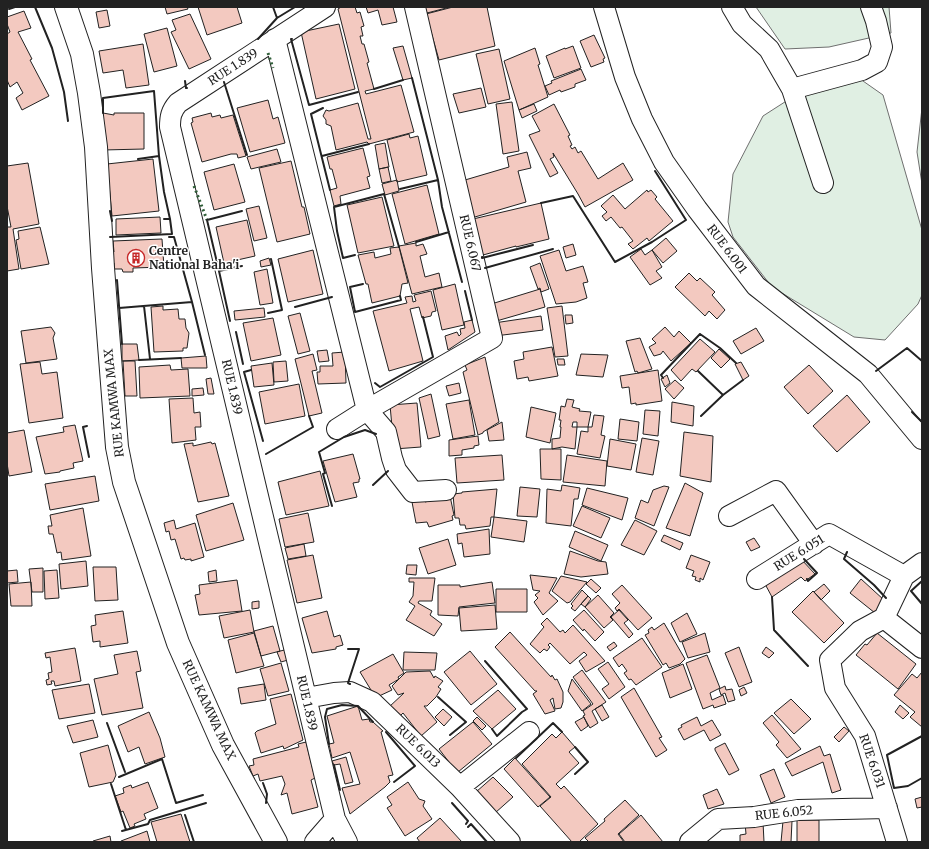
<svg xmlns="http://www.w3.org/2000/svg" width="929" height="849" viewBox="0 0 929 849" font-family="Merriweather,serif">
  <rect width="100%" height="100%" fill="#fff"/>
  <path fill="#e0efe3" stroke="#6f6f6f" d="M756,7H889L891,33L829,47L785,49Z
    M853,74L883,95L922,230V295L918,304L885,340L854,337L772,287L733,237L728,222L733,174L763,116L805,89Z
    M922,108V184L917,152Z"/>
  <path fill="#f3c9c0" stroke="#222" d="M165,7H187L188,9L167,14Z
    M198,7H237L242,23L207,35Z
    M341,7H355L357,13L360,12L364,26L361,27L363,36H360L362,44H364L369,62L367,63L374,89L365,91L366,94L401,85L414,132L369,144L367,142L336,150L331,126L326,124V120L323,116L326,110L329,111L358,103L368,139H371L338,9Z
    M366,7H393L397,22L382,25L378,10L368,13Z
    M425,7H450L427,13Z
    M453,7H487L495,46L439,60L426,14Z
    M107,10L110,26L99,28L96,12Z
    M24,11L31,28L18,32L32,59L30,60L49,96L22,110L16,98L23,93L17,82L10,87L7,80V34L10,32L7,24V17Z
    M190,14L211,59L189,69L171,32L176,30L172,20Z
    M339,24L355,89L316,99L301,32Z
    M167,28L177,66L154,72L144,34Z
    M594,35L605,58L603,59L604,62L591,67L580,41Z
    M143,44L149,85L126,88L123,70L103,73L99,51Z
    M403,46L412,78L403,80L393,48Z
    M573,46L581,68L554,78L546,56L565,48V49Z
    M535,48L540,64L538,65L548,97L519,110L504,61Z
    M499,49L510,99L488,104L476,54Z
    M581,69L586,80L575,84V87L561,92L560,90L549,95L545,86L552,83L551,81Z
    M481,88L486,107L459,113L453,94Z
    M268,100L273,119L278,117L285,143L250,152L237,108Z
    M512,102L519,151L503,154L496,104Z
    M534,104L537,111L522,118L519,110Z
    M554,104L570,135L568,136L572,145L570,146L572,149L575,147L578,153L581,151L598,179L623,163L633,180L585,207L578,194L553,153L554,157L550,159L558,173L550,177L529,135L540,131L532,116Z
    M103,113L114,115V113H144V149L103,150Z
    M211,113L212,117L220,115L221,118L233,115L246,156L238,158L237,154H231L202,162L191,123L193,122L192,118Z
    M409,134L410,138L418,136L427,175L397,182L387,140Z
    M385,143L389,167L379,169L375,145Z
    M363,148L370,176L367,177L370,188L340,196L341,204L334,206L330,190L337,188L332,169H330L327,157Z
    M277,149L281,162L251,169L247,157Z
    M527,152L531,168L518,171L526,202L468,219L465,180L509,167L507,157Z
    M153,159L159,211L112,216L107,164Z
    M291,161L302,207H304L310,234L277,242L259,168Z
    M28,163L39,224L13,229L19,269L7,271V227H11L7,206V166Z
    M234,164L245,202L214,210L204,172Z
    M388,167L391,181L382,183L379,169Z
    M397,180L399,191L385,195L382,184Z
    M427,185L439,234L405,244L392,194Z
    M647,190L648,192L651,190L657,197L655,199L673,221L649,241L647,238L633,249L628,244L633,241L622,227L620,228L611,217L606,221L602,216L607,212L601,206L613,195L625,209Z
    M382,197L394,246L358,253L347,205Z
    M541,203L549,239L516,247V246L483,255L473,219Z
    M259,206L267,238L254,241L246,209Z
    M160,217L161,233L116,235V219Z
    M247,220L255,256L224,263L216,227Z
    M40,227L49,264L21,269L16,240L19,239L18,231Z
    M666,238L677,251L663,263L652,250Z
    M162,239L164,267L133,268V272H123L122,269H114V263H108V252H114L113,241Z
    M416,243V246L423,244L427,254L420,256L425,277L439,273L442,287L412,294L399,246Z
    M573,244L576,255L566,258L563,247Z
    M399,247L408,283L402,284L400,296L372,303L368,284H366L358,255L374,252L375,258L391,254L390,248Z
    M641,249L645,255L652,250L662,267L656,271L662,278L650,285L630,257Z
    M313,250L323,294L288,302L278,259Z
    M559,250L566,271L583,266L588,282L583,283L587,298L576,302L556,304L540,256Z
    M269,258L271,265L261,267L260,261Z
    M540,263L549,289L541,292L540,288L538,289L530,267Z
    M267,269L273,303L260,305L254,272Z
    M689,273L697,281L700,278L715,292L712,295L725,310L717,319L709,311L705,316L675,287Z
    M455,284L464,325L442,330L433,290Z
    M540,289L545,307L493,322L488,305Z
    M431,291L436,311L432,312L431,316L422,318L419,307L410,309L423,361L389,371L373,311L407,303L405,297L412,296L413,302L416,301L414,295Z
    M163,306V310L178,309L179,319H185L186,328L189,333L187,348H183V351L154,352L151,307Z
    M562,306L568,356L555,357L547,308Z
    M264,308L265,317L235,320L234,311Z
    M300,313L310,351L298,354L288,316Z
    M565,315H572L573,323L566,324Z
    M541,316L543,330L495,336L494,323Z
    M273,318L281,355L251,361L243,323Z
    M472,320L475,332L448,350L445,336L457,332L459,336L461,334L460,329L465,328L464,322Z
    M51,327L55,333L53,338L57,359L26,363L21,331Z
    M665,327L674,337L679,331L691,343L671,361L663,351L661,354L654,356L649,347L656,343L652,339Z
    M756,328L764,341L741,354L733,341Z
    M640,338L652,369L638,373L637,371L635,372L626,341Z
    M700,339L715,352L696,372L692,369L681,381L671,370Z
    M122,344H137L139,360L122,361Z
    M552,347L558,376L529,381L528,377L517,379L514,361L524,359L523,352Z
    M719,349L730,359L721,368L711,358Z
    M327,350L329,361L319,362L317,351Z
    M345,352L346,383L318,384L317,372H320V366H333L332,353Z
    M313,354L317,370L312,371L322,413L309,416L295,359Z
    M581,354L608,355L603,377L576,375Z
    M206,356L207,368H182L181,358Z
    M485,357L499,422L483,432V433L478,435L463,372L467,370L465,365Z
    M557,359H564L565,365H558Z
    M123,361H135L137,396H125Z
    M286,361L288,381L274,382L273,362Z
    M40,362L42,374L57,372L63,418L29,423L20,364Z
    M741,362L749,376L743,380L735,364Z
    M272,363L274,385L254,387L251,366Z
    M170,365L171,370L188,369L190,396L140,398L139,367Z
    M809,365L833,391L808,414L784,387Z
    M658,370L662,401L636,405V403L631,404L629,387L622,388L620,376Z
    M667,375L670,383L665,387L661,379Z
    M211,378L214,394H208L206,379Z
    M675,380L684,388L674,399L665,389Z
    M459,383L461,393L449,396L446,386Z
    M299,384L305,416L265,424L259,392Z
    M203,388L204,395L192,396V389Z
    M431,394L440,436L428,439L419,398Z
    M847,395L870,422L837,452L813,426Z
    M193,398L194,413L200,412L201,427H195L196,440L172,443L169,399Z
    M567,399L574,400L572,407L580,409L579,411L591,412L588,427H577V422H573L572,427H577L575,449L562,447L552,449V439L560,438L561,427H560L561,420H559L561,406L565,407Z
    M469,400L475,435L453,439L446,404Z
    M672,402L694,406L693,426L671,422Z
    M417,403L421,447L394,449L390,405Z
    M531,407L556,413L550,443L526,437Z
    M645,410L660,411L658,436L643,434Z
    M594,415L604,416L601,435L605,436L600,458L577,454L581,431L588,432V427H592Z
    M620,419L639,422L637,441L618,439Z
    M502,422L504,440L489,441L487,430Z
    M75,425L83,461L73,463L74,468L60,471V472L45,474L36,437L64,432L63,427Z
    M24,430L32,472L9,476L7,463V433Z
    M684,432L713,436L711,482L680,476Z
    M478,436L479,445L474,446V448L462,450V455L449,456V440Z
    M642,438L659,441L653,475L636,472Z
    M610,439L636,444L631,470L607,466Z
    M211,442L212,444L215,443L229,496L198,502L184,444L193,443V446Z
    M540,449H561V480L541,479Z
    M353,454L360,479H359V482L353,483L357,497L335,502L323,461Z
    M502,455L504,480L457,483L455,458Z
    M567,455L607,461L605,486L563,482Z
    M320,471L329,506L286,515L278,482Z
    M95,476L99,501L50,510L45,484Z
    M685,483L703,493L690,536L666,528Z
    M562,485L580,488L578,499H574L571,526L546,523L547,489L561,491Z
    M664,486L669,487L654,526L635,518L641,500L648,503L653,490Z
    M520,487L540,489L537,517L517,516Z
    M587,488L628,498L622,520L582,505Z
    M497,489L494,517H491L490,526L466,529L465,525H460L459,518H455L453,494L462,493V492Z
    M450,496L454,515L452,516L453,520L429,527L427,522L416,523L412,502L424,500L425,502Z
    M233,503L244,540L206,551L196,515Z
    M582,506L610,518L601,538L573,526Z
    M83,508L91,556L62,560L61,552L57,553L53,534H49L48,526H52L50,515Z
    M308,513L314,542L285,547L279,519Z
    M494,517L527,521L524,542L491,537Z
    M174,520L176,529L195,523L204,557L191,561V559L185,560L184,558L181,559L175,539L171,540L169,531L166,532L164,523Z
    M635,520L657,531L644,555L621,545Z
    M489,529L490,554L464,557L462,543L458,544L457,534Z
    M575,531L608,545L601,561L569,547Z
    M664,535L683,543L680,550L661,541Z
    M754,538L760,547L751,551L746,542Z
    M448,539L456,565L428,574L419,548Z
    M304,544L306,556L288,559L285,548Z
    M570,551L598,561L606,562L608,574L581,577L564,574Z
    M313,555L322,598L297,603L287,560Z
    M691,555L710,562L703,580L700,578V582L695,580L696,577L692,576L694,571L686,568Z
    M801,559L815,574L805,581L801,577L772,597L765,584Z
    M86,561L88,586L61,589L59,564Z
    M407,565H417L416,575L406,574Z
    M93,567H116L118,600L95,601Z
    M43,568V592H32L29,569Z
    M17,570L18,582L7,583V571Z
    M57,570L59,598L45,599L44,571Z
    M216,570L217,581L209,582L208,572Z
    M530,575L557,578L549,593L558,601L543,615L534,602L538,598L535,595L540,591L533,590Z
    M561,576L587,582L570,602L567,603L552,591Z
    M409,578H435L432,601H419L418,603L432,611L430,615L442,624L434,636L406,620L415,606L409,602L413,596L414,582H409Z
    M591,579L601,588L596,593L586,584Z
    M861,579L884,600L875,613L850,593Z
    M237,580L242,611L199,615L195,595L200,594L199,585Z
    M31,582L32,606H11L9,584Z
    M492,582L495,603L459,607L458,616L438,615V585H460V587Z
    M824,584L830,591L821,600L814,592Z
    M622,585L652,618L638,630L619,609L617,611L615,608L620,603L612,594Z
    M496,589H527V612H496Z
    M582,590L588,596L575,611L571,608L573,606L571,604Z
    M813,591L844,623L824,643L792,612Z
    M598,595L614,613L610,617L613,620L604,628L585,607Z
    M588,596L591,599L585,607L581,604Z
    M259,601V608L252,609V602Z
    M495,605L497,629L461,631L459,608Z
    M250,610L254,632L224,638L219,616Z
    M584,610L604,632L595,641L584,629L583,631L573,620Z
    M619,610L628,620L624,623L633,634L629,638L611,617Z
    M123,611L128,643L100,647V641L93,642L91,626L96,625L95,615Z
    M327,611L334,637L340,635L343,645L336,647V649L312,653L302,618Z
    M687,613L697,634L680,642L671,623Z
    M547,618L560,632L563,630L565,633L573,625L605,661L586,672L579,661L587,655L584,652L570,664L550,643L548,645L550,647L547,651L544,649L540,653L530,644L544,627L541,624Z
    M664,623L685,659L680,664L669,668L666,663L663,665L645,635L649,633L648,630L652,627L654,630Z
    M273,626L280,651L261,656L254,631Z
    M510,632L551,677L552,675L555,680L557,679L563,692V702L561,708L555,709L553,698L550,700L555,711L545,714L533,694L537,691H535L495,647Z
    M254,633L264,666L236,673L228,640Z
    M705,633L710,652L688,658L682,642Z
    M877,633L916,664L898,689L856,655L865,644L867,645Z
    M642,638L662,667L636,685L631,679L629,680L624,673L627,671L622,664L619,667L613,658Z
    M614,642L617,646L610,651L607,647Z
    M739,647L752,682L739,687L725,653Z
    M766,647L774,653L769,658L762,653Z
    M75,648L81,681L55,686L54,681H51L52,684L47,685L46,680L49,679L48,673L52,672L50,657L46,658L45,653Z
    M284,650L288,660L281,662L277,652Z
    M137,651L141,671L136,672L143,708L102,715L94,679L118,674L114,655Z
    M470,651L497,684L471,705L444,672Z
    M404,652L437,653L435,670H403Z
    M393,654L404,673L398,677L399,679L389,685L392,690L377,697L374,695L360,672Z
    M707,655L720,688L710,693L712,700L723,695L726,704L714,708L713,705L703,709L686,663Z
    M608,662L625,687L609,699L602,689L609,684L598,669Z
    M281,663L289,691L268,696L260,669Z
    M683,664L692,689L670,698L662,673Z
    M582,670L606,702L592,711L598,723L590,728L583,716L585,715L583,711L593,704L573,677Z
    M430,671L434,678L435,676L443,681L438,687L441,689L436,697L427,706H424L437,722L421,736L403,713L398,718L389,707L404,693L398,695L392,686L406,672Z
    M922,672V727L910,717L915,712L894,695L912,674L917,678Z
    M572,679L591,704L582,711L568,691Z
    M89,684L95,713L59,719L52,690Z
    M264,684L266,700L241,704L238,688Z
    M725,686L726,690L732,689L735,700L728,702L725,693L721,695L719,689Z
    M744,687L747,693L741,696L739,690Z
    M634,688L662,737L659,738L667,750L656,757L621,697Z
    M498,690L516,709L492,729L473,711Z
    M291,694L303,740L284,749L283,746L261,753L255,733L257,731L276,724L270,699Z
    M791,699L811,719L794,734L774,713Z
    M602,705L609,717L602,721L595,709Z
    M900,705L909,713L903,719L895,712Z
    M358,706L362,720L369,719L370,722H373L383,731L381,732L393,775L388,776L390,782L385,787L350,814L342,788L360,784L350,752L332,758L329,744L334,743L327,716Z
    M443,709L452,717L444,726L435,717Z
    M149,712L160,738L165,757L145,764L139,747L128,752L118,726Z
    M772,715L801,749L787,758L776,745L779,742L763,723Z
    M477,717L486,726L482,730L473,721Z
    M584,717L588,726L581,731L575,722Z
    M697,717L701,726L712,720L721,735L710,741L704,730L684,740L678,729L682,727L681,725Z
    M93,720L98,737L73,743L67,726Z
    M473,722L492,744L458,772L444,767L449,762L439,749Z
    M844,727L849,731L839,742L834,737Z
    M562,732L575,747L569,752L579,763L556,784L561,789L564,786L598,824L579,842H572L540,806L551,797L522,764L552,734L556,738Z
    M306,742L315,778L311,780L318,807L292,814L287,793L281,795L285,784L282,776L260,781L258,774L253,776L249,766L254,765L253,759L299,747L298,744Z
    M725,743L739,770L729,775L715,750V748Z
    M108,745L116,775L113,782L89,787L80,753Z
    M820,746L824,756L830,754L841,790L832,793L823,762L792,776L785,763Z
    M346,757L353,782L345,784L340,764L334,765L332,761Z
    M515,758L550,797L538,807L504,769Z
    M774,769L785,797L771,803L760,775Z
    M493,777L513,797L495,813L476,792Z
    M148,782L158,808L144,814L146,819L134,824L135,826L130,828L123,811L121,812L115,796L124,793L123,788L131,785L132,788Z
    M408,782L419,799L425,801L423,806L432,819L405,836L387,808L392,805L387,797Z
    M717,789L724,804L708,809L703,795Z
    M922,797V807L917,808L915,799Z
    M625,800L639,815L618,834L624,842H589L585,838L605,821L604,819Z
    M181,814L190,842H157L151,822Z
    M641,815L663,842H625L619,834Z
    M440,818L462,842H420L417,838Z
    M797,820H819V842H797Z
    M783,821H792L791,842H781Z
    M763,822L764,842H740V835L746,834L745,823Z
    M147,831L150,842H121V841Z
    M110,836L111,842H93V841Z"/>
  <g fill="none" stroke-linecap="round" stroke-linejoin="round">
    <g stroke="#222" stroke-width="22">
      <path id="minor" d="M325,7L178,103C171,111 170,117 170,127L335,819L347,842
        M604,7L625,77L642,119L664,162L697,209L756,286L868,374L922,439
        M732,7L742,24L769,49L792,89L823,183
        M275,39L367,410L386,432L392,458L396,470L413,492L446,490
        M792,89L862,70L877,62L882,47L876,21L871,7
        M337,429L367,410L492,338L415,7
        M729,516L776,491L814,544
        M922,563L904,576L884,618L922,648
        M757,579L829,534L904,576
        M884,618L860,631L830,660L835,688L865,736L897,842
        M306,698L334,693L350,692L372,702L460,787L510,842
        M460,787L529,732
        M315,842L335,819
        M690,842L718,819L754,817L798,810L887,808"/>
    </g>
    <g stroke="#222" stroke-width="24">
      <path id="major" d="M66,7L82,54L89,93L96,147L103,268L117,447L124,482L178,643L223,745L276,842"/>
    </g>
    <use href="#minor" stroke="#fff" stroke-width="20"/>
    <use href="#major" stroke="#fff" stroke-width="22"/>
    <path stroke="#2f5e38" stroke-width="3" stroke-dasharray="2 3" stroke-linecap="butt" d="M268,53L273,68
      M194,186L207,220"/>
    <path stroke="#222" stroke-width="2" d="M35,7L52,48L64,92L68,121
      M9,9L15,7
      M277,18L295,7
      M258,39L277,18L273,7
      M292,39H291L309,105L358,92
      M412,78L438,180L442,207L462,282
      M185,81L186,88H187
      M224,82L247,155
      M374,89L403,80
      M323,108L311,114L330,190
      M103,113V98L154,91L159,156L138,159
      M159,156L164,192L170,219
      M322,156L369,144
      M400,189L438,180
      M541,203L573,196L615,262L652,242L686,220L655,171
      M110,211L112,221
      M242,211L207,220L219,271L242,266
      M110,237L172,234L170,219H164
      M169,237H174L192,302L205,355
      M416,242L449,232
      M355,255L343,258L337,231L334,207L384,194L399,247
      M482,257V258L533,245
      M485,268L553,249
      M219,271L230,321
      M117,280L122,344
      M363,284L350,287L355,312L401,300L400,296
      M465,291L472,320
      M144,306L150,359
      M295,307L332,297
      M119,308L192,302
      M268,313L282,310L271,259
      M236,332L243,364
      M700,334L720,348L736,363
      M139,360L181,358
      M251,370L244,372L263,441
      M698,371L723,395
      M876,371L907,348L922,361
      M663,378L661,375L700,334
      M375,383L380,387L433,357L423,317
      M912,412L922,422
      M701,416L723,395L743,380
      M87,426L83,427L89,457
      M266,454L313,427L309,416
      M373,485L388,471
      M332,506L323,474L325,473L319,452L344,437L365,430L376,434
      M847,552L844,559L874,585L886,598
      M804,559L817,573L808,581L807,579
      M922,581L911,591L922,604
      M772,597L774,630L808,666
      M348,649H359L348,683L350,684
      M485,661L527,709L522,712L497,736L492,729
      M438,697L466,722L450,735
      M107,723L125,772
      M386,732L415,766L394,782
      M922,736L887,755L894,788L908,786L922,778
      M329,744L325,717L327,709L342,705L358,706L373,722
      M575,747L588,762L575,774
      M516,758L553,723L562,732
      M334,765L340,790
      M119,777L162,759L176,803L203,795
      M263,783L267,794L266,803
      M111,784L126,830
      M452,803L468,821L466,824
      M185,815L194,842
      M468,827L471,824L487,842
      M122,831L148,824L150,820L206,803"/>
  </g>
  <defs>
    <g id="building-ring" transform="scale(0.9)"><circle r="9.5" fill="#fff" stroke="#c62828" stroke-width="1.5"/><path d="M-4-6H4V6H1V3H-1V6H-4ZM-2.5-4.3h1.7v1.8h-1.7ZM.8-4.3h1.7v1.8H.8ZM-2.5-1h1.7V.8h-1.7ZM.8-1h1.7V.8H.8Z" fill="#c62828"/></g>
  </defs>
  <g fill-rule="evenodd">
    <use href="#building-ring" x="136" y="258"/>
  </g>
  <g text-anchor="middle" stroke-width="3" stroke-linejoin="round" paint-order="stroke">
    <g font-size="12" fill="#222" stroke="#fff">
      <text transform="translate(233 67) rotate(-33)" y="4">RUE 1.839</text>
      <text transform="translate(470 243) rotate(77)" y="4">RUE 6.067</text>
      <text transform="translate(727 249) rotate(53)" y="4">RUE 6.001</text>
      <text transform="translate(232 387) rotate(77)" y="4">RUE 1.839</text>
      <text transform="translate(114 403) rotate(-96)" y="4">RUE KAMWA MAX</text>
      <text transform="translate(799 553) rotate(-32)" y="4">RUE 6.051</text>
      <text transform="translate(307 703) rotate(77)" y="4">RUE 1.839</text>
      <text transform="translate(209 710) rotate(65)" y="4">RUE KAMWA MAX</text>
      <text transform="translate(418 746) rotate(44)" y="4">RUE 6.013</text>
      <text transform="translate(872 761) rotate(71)" y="4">RUE 6.031</text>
      <text transform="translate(784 813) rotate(-6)" y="4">RUE 6.052</text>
    </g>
    <g font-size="12" font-weight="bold" fill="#222" stroke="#fff" text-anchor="start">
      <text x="149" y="255">Centre<tspan x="149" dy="14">National Baha'i</tspan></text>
    </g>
  </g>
  <rect width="929" height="849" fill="none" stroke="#222222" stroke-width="16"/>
</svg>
